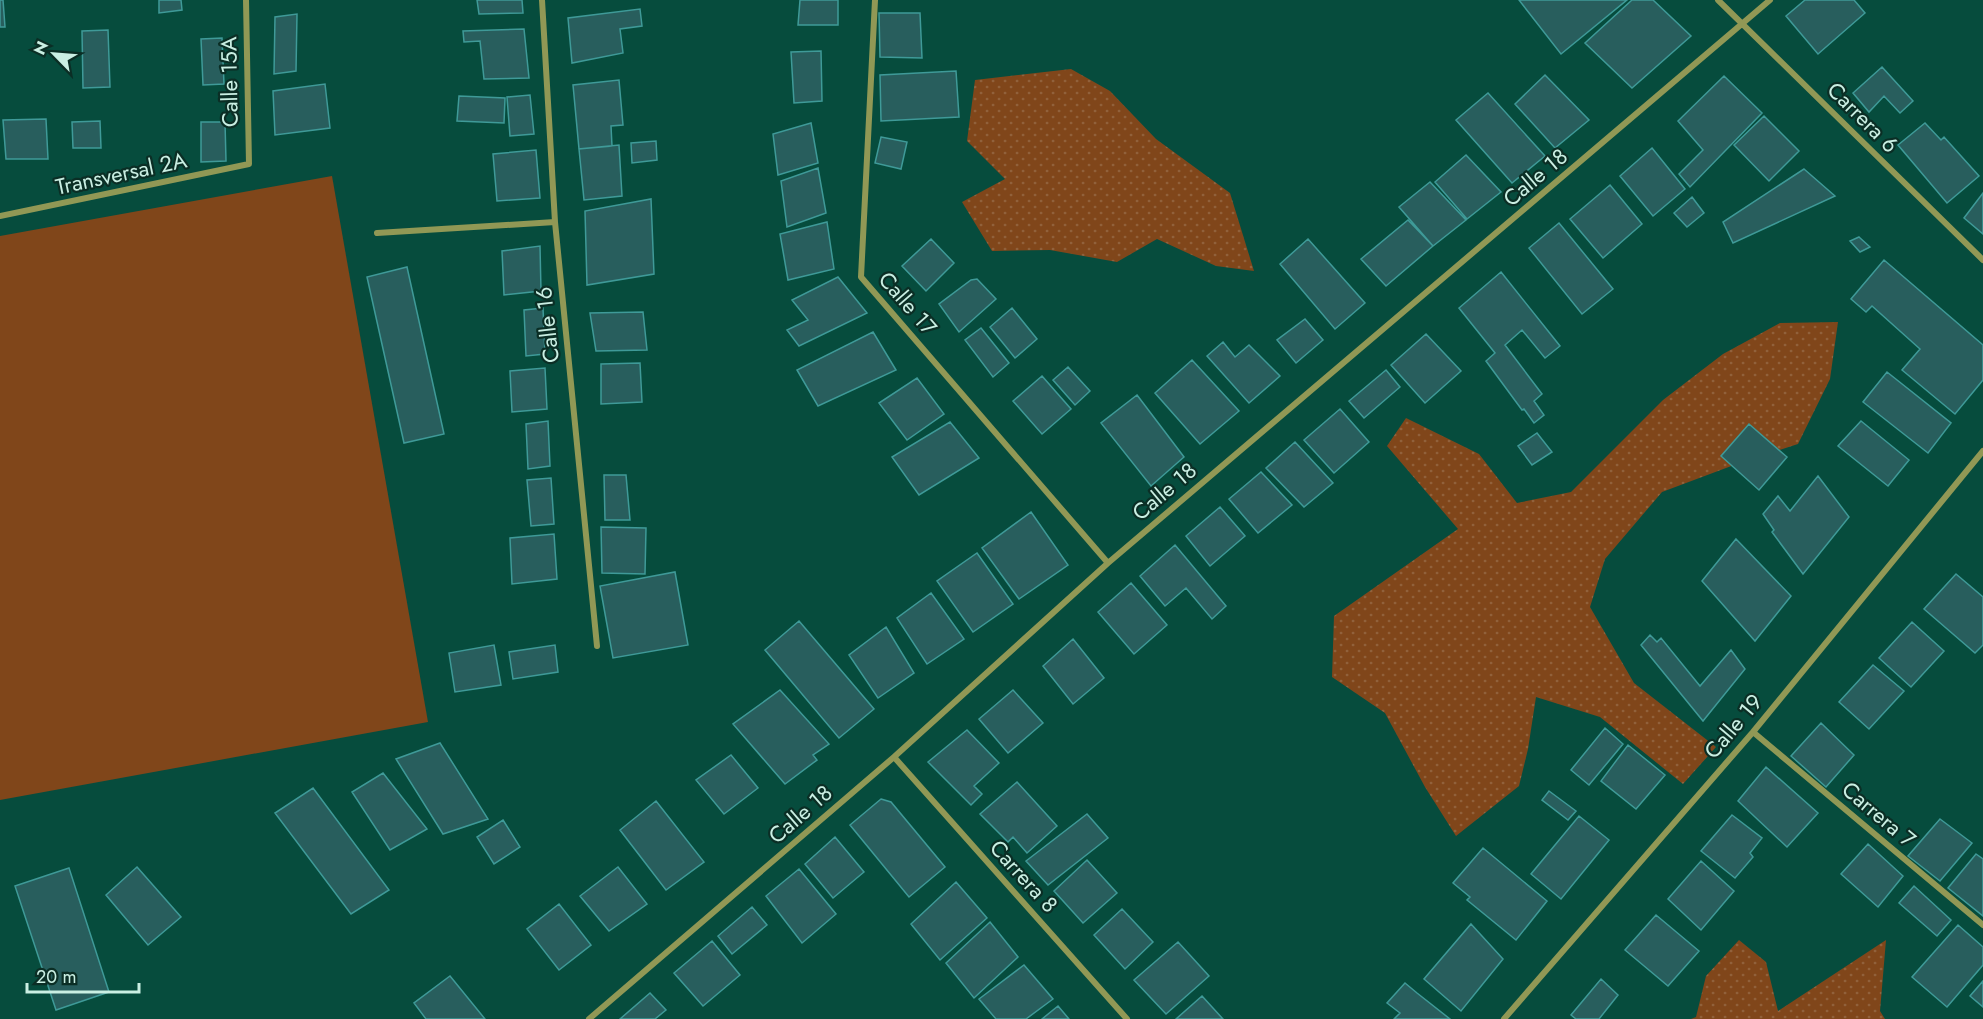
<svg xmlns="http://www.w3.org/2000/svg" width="1983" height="1019" viewBox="0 0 1983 1019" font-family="Jost,sans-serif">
  <defs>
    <pattern id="green-dots" width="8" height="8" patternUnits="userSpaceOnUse" patternTransform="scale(1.5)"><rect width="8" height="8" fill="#80461a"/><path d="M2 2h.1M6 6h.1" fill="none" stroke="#91613b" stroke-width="1.8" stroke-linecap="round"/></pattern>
  </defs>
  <rect width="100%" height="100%" fill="#064c3d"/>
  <path fill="url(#green-dots)" d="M1071,69L1110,91L1156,139L1230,193L1254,271L1216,266L1157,239L1117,262L1050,250L992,251L962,202L1005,179L967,141L975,80Z
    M1838,322L1830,379L1798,444L1742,462L1662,492L1605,559L1590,607L1634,683L1716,747L1683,784L1600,717L1536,697L1528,749L1519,786L1456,836L1425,787L1385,713L1332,677L1334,616L1458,529L1387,446L1406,418L1479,454L1517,503L1571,492L1663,400L1723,354L1780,323Z
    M1739,940L1766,962L1778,1011L1886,940L1880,1011L1885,1019H1691L1696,1017L1706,976Z"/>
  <path fill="#80461a" d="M332,176L428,722L0,800V236Z"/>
  <path fill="#285e5d" stroke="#3f9a98" stroke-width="1.5" d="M0,0H3L5,27H0Z
    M159,0H181L182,10L159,13Z
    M477,0H522L523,13L479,14Z
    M800,0H838V25H798Z
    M1519,0H1627L1561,54Z
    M1632,0H1653L1691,36L1632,88L1585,43Z
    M1805,0H1854L1865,13L1818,54L1786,16Z
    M640,9L642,26L620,29L623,53L572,63L568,18Z
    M879,13H920L922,58L880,57Z
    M297,14L296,71L274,74L275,17Z
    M524,29L529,78L484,79L480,41L464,42L463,31Z
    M108,30L110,87L83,88L82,31Z
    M222,38L224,84L203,85L201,39Z
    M821,51L822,101L794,103L791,52Z
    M1882,67L1913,101L1900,113L1884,96L1869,112L1853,93Z
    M956,71L959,117L881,121L880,75Z
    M1545,75L1589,120L1555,148L1515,104Z
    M1724,76L1762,113L1690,187L1679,174L1703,150L1678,121Z
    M619,80L623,125L611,126L612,146L579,149L573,85Z
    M325,84L330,128L275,135L273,91Z
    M1488,93L1545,156L1512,183L1456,120Z
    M530,95L534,134L510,136L507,97Z
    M459,96L505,98L504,123L457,121Z
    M1764,116L1799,151L1769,181L1734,145Z
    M46,119L48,159H6L3,120Z
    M100,121L101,148H73L72,122Z
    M201,122H225L226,161L201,162Z
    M811,123L818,163L778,175L773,134Z
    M1925,123L1941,140L1944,137L1979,176L1947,203L1898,145Z
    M881,137L907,142L901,169L875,163Z
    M656,141L657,160L632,163L631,143Z
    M619,145L622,196L584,200L579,149Z
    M1652,148L1685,189L1653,216L1620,176Z
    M536,150L540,198L497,201L493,154Z
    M1466,155L1501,192L1467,219L1435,182Z
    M818,168L826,213L787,227L781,181Z
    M1804,169L1835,196L1733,243L1723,222Z
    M1430,182L1466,220L1433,246L1399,207Z
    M1610,185L1642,224L1603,258L1570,219Z
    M1983,193V234L1964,218Z
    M1692,197L1704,213L1687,227L1674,213Z
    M651,199L654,274L587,285L585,211Z
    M1408,220L1433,246L1386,286L1361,259Z
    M827,222L834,269L788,280L780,234Z
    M1559,223L1613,289L1582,314L1529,248Z
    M1859,237L1870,247L1860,252L1850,241Z
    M931,239L954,263L926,291L902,266Z
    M1308,239L1365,303L1335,329L1280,264Z
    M540,246L541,291L504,295L502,251Z
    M1884,260L1983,345V380L1955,414L1902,370L1920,349L1872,306L1866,312L1851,299Z
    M407,267L444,434L404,443L367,277Z
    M1501,272L1560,346L1545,358L1522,330L1505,345L1542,394L1534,401L1544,415L1534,423L1524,409L1522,410L1486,361L1495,353L1459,308Z
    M838,277L867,313L799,346L787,330L808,320L792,300Z
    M977,279L996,299L959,332L939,304L971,280Z
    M543,308L545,354L526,356L524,310Z
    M1012,308L1037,339L1015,358L990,327Z
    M643,312L647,350L596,351L590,313Z
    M1305,319L1323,340L1296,363L1277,340Z
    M981,328L1009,363L993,377L965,340Z
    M873,332L896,370L818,406L797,370Z
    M1426,334L1461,371L1425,403L1391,365Z
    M1223,342L1235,357L1249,345L1280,376L1249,403L1207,356Z
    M1192,360L1239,411L1200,444L1155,393Z
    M640,363L642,402L601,404V364Z
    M1068,367L1090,391L1075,405L1053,380Z
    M545,368L547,409L512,412L510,371Z
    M1386,370L1400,387L1364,418L1349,401Z
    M1887,372L1951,423L1928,453L1863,402Z
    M1042,376L1071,409L1042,434L1013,401Z
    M917,378L944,414L907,440L879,403Z
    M1137,395L1184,457L1151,486L1101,423Z
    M1340,409L1369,442L1334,473L1304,440Z
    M548,421L550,466L528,469L526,424Z
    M1861,421L1909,460L1888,486L1838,446Z
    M950,422L979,458L919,495L892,457Z
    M1749,424L1787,457L1759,490L1721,456Z
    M1537,433L1552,452L1532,465L1518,446Z
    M1295,442L1333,483L1304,507L1266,468Z
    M1261,472L1292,505L1258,533L1229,499Z
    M604,475H626L630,520H605Z
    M1818,476L1849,517L1803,574L1772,532L1774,530L1763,514L1778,496L1790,511Z
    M551,478L554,524L531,526L527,480Z
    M1220,507L1245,536L1210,566L1186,536Z
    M1031,512L1068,565L1019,599L982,548Z
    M601,527L646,528L645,574L602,573Z
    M554,534L557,579L512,584L510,538Z
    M1736,539L1791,596L1755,641L1702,581Z
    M1175,545L1226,606L1212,619L1186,588L1165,606L1140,576Z
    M977,553L1013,604L973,632L937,581Z
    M675,572L688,645L613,658L600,586Z
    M1956,574L1983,597V645L1975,653L1924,609Z
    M1131,583L1167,625L1134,654L1098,612Z
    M931,593L964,639L927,664L897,618Z
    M799,621L874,709L839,738L765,650Z
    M1912,622L1944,651L1911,687L1879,658Z
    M886,627L914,673L878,698L849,655Z
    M1650,635L1657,642L1661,638L1700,686L1731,650L1745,669L1703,721L1641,645Z
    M1073,639L1104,678L1073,704L1043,666Z
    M494,645L501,685L455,692L449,653Z
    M555,645L558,672L513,679L509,652Z
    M1873,665L1904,691L1869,729L1839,702Z
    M780,690L829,744L813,755L817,760L785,784L733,724Z
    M1013,690L1043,723L1008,753L979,719Z
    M1821,723L1854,755L1826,787L1791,756Z
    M1605,728L1623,744L1589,785L1571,770Z
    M967,730L999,763L974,786L982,794L971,805L928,762Z
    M440,743L488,819L443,834L396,759Z
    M1628,745L1665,775L1636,809L1601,781Z
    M731,755L758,788L724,814L696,780Z
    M1766,767L1818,813L1787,847L1738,801Z
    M383,773L427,829L390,850L352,792Z
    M1017,782L1057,826L1027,853L1013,837L1008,842L980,814Z
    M313,788L389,890L351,914L275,813Z
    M1549,791L1576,811L1568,820L1542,800Z
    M881,799L891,802L945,867L909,897L850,825Z
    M656,801L704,862L666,890L620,830Z
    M1087,814L1108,838L1048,885L1026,861Z
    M1732,815L1762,838L1750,853L1753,857L1735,878L1701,851Z
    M1579,816L1609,840L1561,899L1531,874Z
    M1940,819L1972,843L1940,881L1908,856Z
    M503,820L520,847L494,864L477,837Z
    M835,837L864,872L833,898L805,864Z
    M1868,844L1903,876L1878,907L1841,874Z
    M1483,848L1547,901L1516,940L1467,900L1470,897L1453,883Z
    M1976,854L1983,859V916L1948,888Z
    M1087,860L1117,893L1083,923L1054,891Z
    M1701,861L1734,891L1701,930L1668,899Z
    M137,867L181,917L148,945L106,895Z
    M618,867L647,904L609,931L580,896Z
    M69,868L109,992L56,1010L15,886Z
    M799,869L836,914L802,943L766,896Z
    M956,882L987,918L940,960L911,924Z
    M1914,886L1951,920L1937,936L1899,903Z
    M559,904L591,945L559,970L527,929Z
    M752,907L767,925L732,954L718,936Z
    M1122,909L1153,942L1125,969L1094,935Z
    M1656,915L1699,951L1668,986L1625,950Z
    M990,922L1018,957L974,998L946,963Z
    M1471,924L1503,959L1461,1011L1424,979Z
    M1958,925L1983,947V965L1947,1007L1912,977Z
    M712,941L740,975L703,1006L674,973Z
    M1178,942L1209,976L1166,1014L1134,980Z
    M1024,965L1053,999L1026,1019H996L979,999Z
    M450,976L485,1019H426L414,1003Z
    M1601,979L1618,995L1599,1019H1576L1571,1015Z
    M1983,981V1007L1970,996Z
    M1405,983L1417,993L1450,1019H1394L1400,1013L1387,1003Z
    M650,993L666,1010L655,1019H620Z
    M1202,996L1223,1019H1176Z
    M1058,1006L1069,1019H1042Z"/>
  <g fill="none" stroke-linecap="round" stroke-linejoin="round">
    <path stroke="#919855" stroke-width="6" d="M542,0L555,222L597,646
      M875,0L861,277L1108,563
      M1718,0L1983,260
      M0,216L249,164L246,0
      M377,233L555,222
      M1753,732L1983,925
      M894,757L1127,1019
      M589,1019L894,757L1108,563L1770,0
      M1504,1019L1753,732L1983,451"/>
  </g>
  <g text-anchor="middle" stroke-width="4.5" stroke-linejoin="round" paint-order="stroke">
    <g font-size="22" fill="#caefe3" stroke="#0b2e25">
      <text transform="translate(229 82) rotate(-91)" y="8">Calle 15A</text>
      <text transform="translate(1863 117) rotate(45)" y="8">Carrera 6</text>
      <text transform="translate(121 173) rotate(-12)" y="8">Transversal 2A</text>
      <text transform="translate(1535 177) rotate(-40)" y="8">Calle 18</text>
      <text transform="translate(908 303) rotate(49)" y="8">Calle 17</text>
      <text transform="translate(547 325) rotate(-96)" y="8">Calle 16</text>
      <text transform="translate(1164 491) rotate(-40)" y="8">Calle 18</text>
      <text transform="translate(1733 726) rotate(-50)" y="8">Calle 19</text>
      <text transform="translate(800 814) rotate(-41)" y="8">Calle 18</text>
      <text transform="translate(1879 814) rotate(40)" y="8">Carrera 7</text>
      <text transform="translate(1024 876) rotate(48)" y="8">Carrera 8</text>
    </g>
  </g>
  <g transform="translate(54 54) rotate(295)" stroke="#0b2e25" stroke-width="4.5" paint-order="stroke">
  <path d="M0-4.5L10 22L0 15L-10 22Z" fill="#caefe3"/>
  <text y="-9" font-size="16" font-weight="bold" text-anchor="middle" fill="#caefe3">N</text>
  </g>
  <path d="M27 983v9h112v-9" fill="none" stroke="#caefe3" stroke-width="3"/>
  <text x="36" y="983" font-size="18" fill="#caefe3" stroke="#0b2e25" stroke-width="4.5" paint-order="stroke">20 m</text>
</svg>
